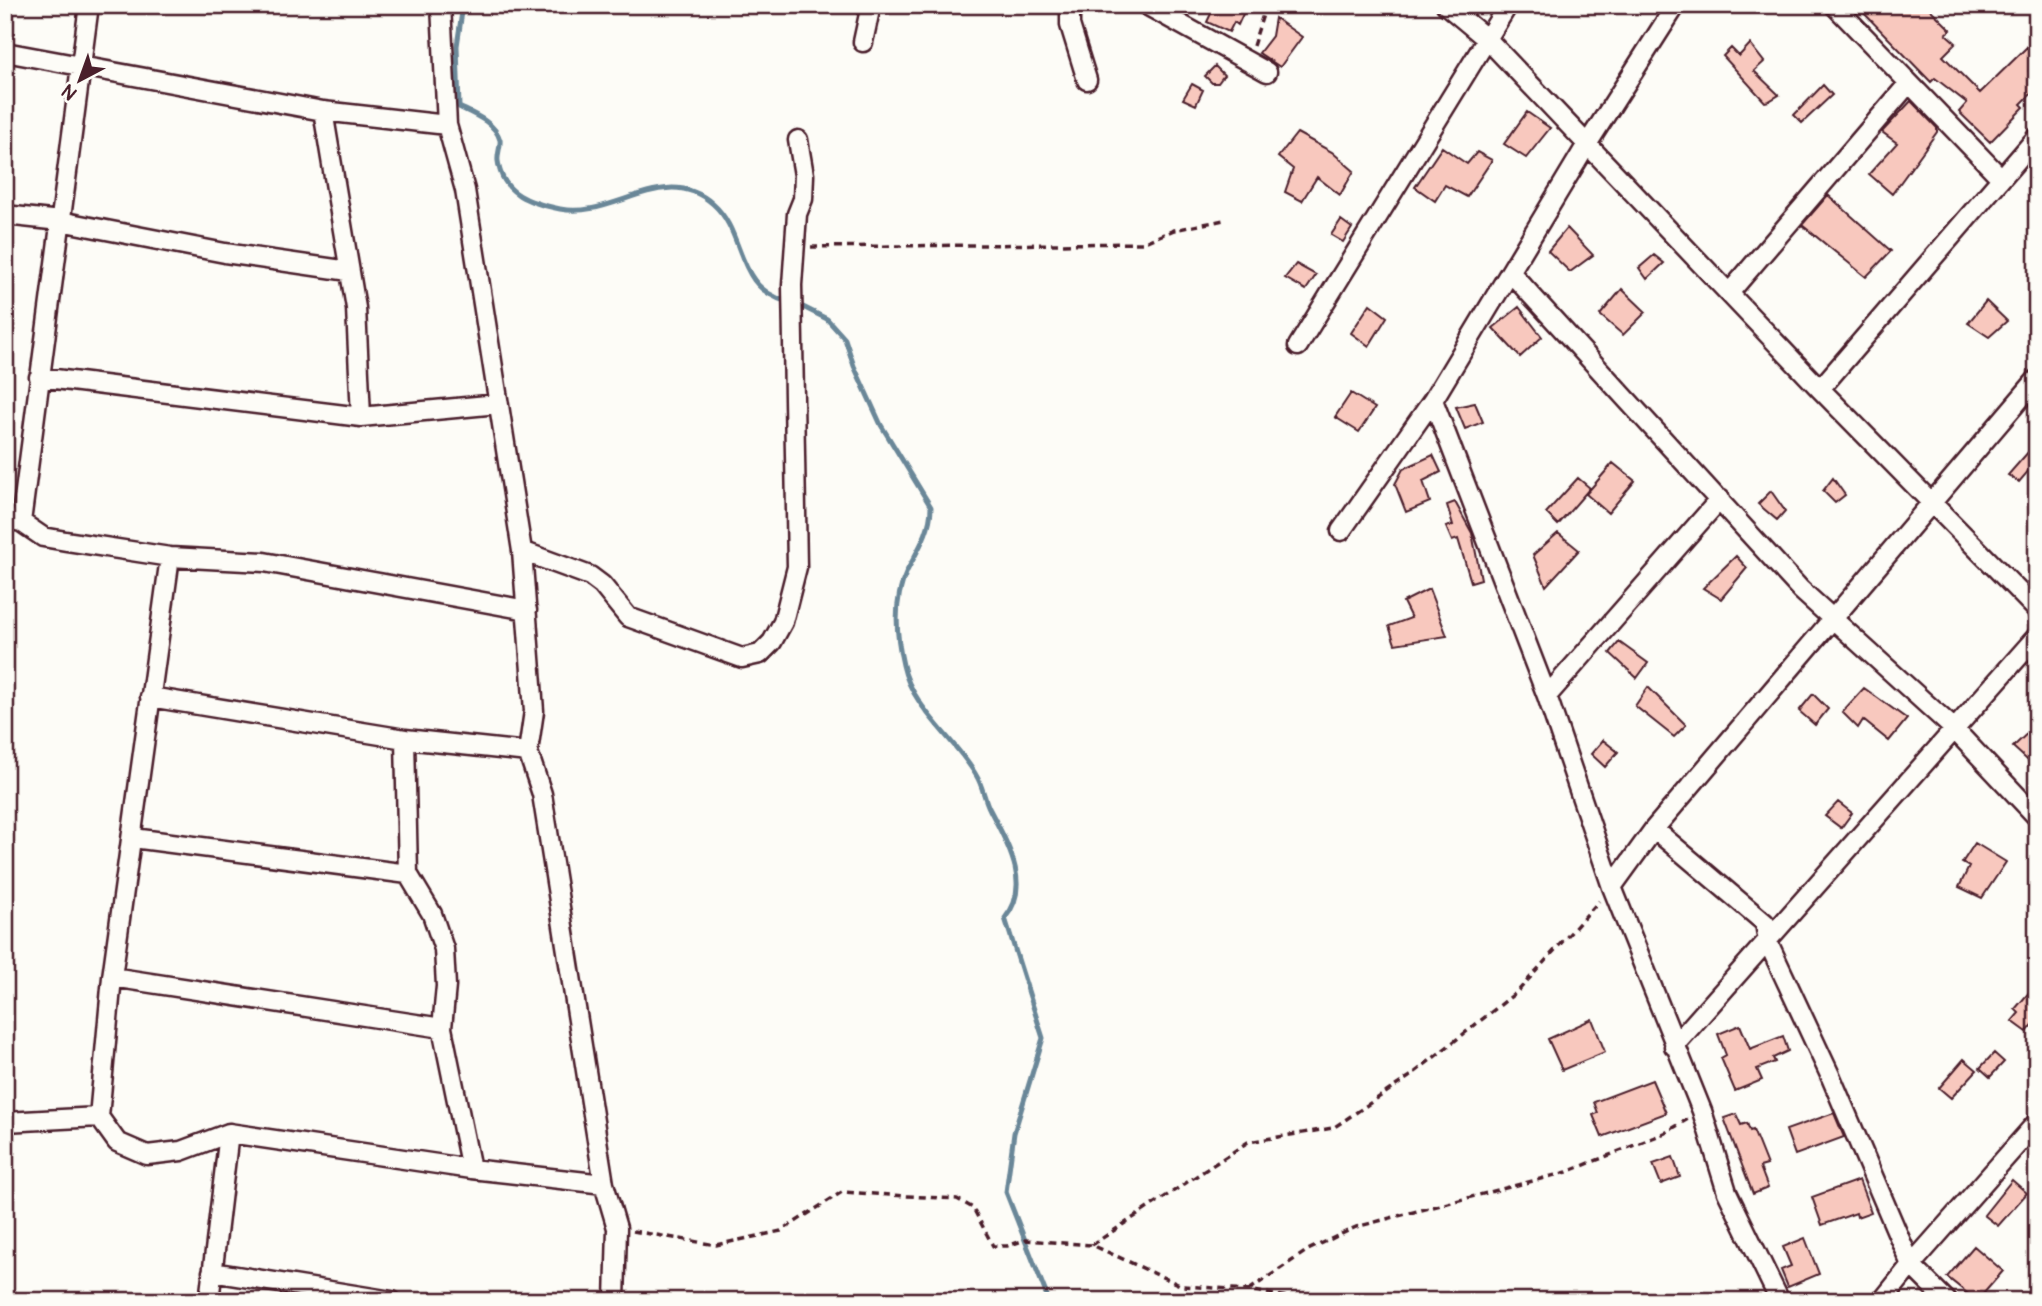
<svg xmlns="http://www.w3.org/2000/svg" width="2042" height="1306" viewBox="0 0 2042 1306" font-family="Pangolin,sans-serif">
  <rect width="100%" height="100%" fill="#fdfcf7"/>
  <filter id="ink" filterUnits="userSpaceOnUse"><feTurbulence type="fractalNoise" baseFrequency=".0143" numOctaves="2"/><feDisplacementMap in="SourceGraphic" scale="14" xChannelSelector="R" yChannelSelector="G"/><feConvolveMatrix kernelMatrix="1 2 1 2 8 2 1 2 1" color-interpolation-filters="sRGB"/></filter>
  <g filter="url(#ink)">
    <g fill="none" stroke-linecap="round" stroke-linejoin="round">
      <path stroke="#6b8798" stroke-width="5" d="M463,5L457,46L459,107C473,114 495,122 500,140C501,146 497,154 498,161C502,195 531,203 560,209C613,220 665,161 713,204C747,234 733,287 788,302
        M797,304L827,319L845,339L854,366L881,425L931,507C931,531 917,551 907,571C893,600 896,635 903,665C912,708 955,739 976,775C983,786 984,799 990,810C1006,841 1033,885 1005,918L1043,1038L1014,1133L1006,1192L1049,1301"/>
    </g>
    <path fill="#f8c8be" stroke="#4a1f2b" stroke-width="2" d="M1215,5H1247L1238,25L1234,22L1229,32L1207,22Z
      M1856,5H1926L1951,30L1946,34L1956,43L1943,56L1980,93L2027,47L2037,57V63L2029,71L2037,78V88L2021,104L2024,107L1990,142L1959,112L1967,103L1935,78L1931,82Z
      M1275,18L1302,37L1280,67L1259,53L1272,36Z
      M1750,44L1764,62L1754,71L1779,95L1769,101L1765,102L1723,56L1731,48L1739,56Z
      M1215,66L1224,75L1218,83H1212L1205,76Z
      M1192,84L1203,90L1196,105L1183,99Z
      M1823,85L1832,95L1802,123L1794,115Z
      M1911,101L1937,128V132L1892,194L1869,174L1897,143L1882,132Z
      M1527,112L1550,128L1526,158L1504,144Z
      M1297,133L1332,152L1354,171L1340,195L1317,177L1302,201L1285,192L1293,169L1278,157Z
      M1442,147L1467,164L1477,152L1492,160L1467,197L1445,185L1435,201L1415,187Z
      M1828,195L1891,251L1866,277L1802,225Z
      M1341,220L1352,228L1343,242L1331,235Z
      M1567,228L1593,255L1570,272L1548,251Z
      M1654,255L1664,263L1647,279L1639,268Z
      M1296,264L1316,275L1306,290L1285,278Z
      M1622,289L1646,312L1623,335L1600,315Z
      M1986,301L2007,321L1989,337L1968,323Z
      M1370,304L1387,317L1369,346L1351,333Z
      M1519,307L1542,337L1520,357L1493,328Z
      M1351,393L1375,408L1359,432L1335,417Z
      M1475,403L1483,422L1465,429L1456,407Z
      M2037,442V461L2019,482L2008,475Z
      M1433,455L1441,472L1423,481L1430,502L1406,512L1395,484L1403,469Z
      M1613,463L1635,481L1608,513L1586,494Z
      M1578,478L1590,488L1558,525L1546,513Z
      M1833,478L1845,495L1835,503L1823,491Z
      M1771,491L1785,511L1777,520L1758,504Z
      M1455,502L1472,533L1481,579L1471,582L1458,539L1452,541L1446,527L1453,525L1447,505Z
      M1558,533L1579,550L1546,586L1533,555Z
      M1736,556L1747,568L1721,599L1703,588Z
      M1429,589L1447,636L1395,644L1389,626L1411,618L1403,602Z
      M1619,642L1648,663L1637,678L1610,653Z
      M1648,687L1686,725L1674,737L1635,706Z
      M1864,688L1907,719L1889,741L1863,720L1858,728L1842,712Z
      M1813,694L1828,709L1815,725L1799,711Z
      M2037,724V769L2013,747Z
      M1603,740L1618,752L1605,767L1591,754Z
      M1838,802L1852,813L1841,828L1825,816Z
      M1975,843L2006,862L1982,898L1959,887L1969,867L1962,863Z
      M2037,983V1020L2027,1032L2012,1021L2019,1013L2015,1009Z
      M1592,1019L1605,1052L1562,1070L1548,1039Z
      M1740,1025L1750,1049L1783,1036L1788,1051L1773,1058L1775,1062L1757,1069L1762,1080L1735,1091L1721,1058L1726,1055L1718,1034Z
      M1994,1053L2004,1062L1990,1077L1980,1068Z
      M1964,1059L1977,1070L1951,1098L1939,1088Z
      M1652,1080L1666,1113L1602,1137L1593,1115L1598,1113L1594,1102Z
      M1834,1113L1844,1137L1795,1155L1786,1130Z
      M1736,1114L1741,1125L1747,1123L1750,1131L1753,1130L1767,1165L1760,1167L1768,1188L1753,1194L1724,1118Z
      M1673,1157L1680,1177L1661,1184L1653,1164Z
      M1859,1180L1871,1212L1857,1217L1856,1213L1822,1225L1812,1197Z
      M2012,1180L2027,1193L1998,1226L1984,1215Z
      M1805,1238L1819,1274L1788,1287L1781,1270L1791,1266L1783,1247Z
      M1974,1246L2003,1271L1977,1301L1947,1277Z"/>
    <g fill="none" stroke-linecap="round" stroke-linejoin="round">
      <g stroke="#4a1f2b" stroke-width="23">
        <path id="minor" d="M441,5L447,125L465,190L522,551L534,711L528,752L542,794L604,1184L617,1228L615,1301
          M1070,5V25L1087,80
          M1146,5L1267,72
          M1446,5L1488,40L1820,389L2037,610
          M1834,5L2001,178
          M863,42L871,5
          M5,52L323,111L447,125
          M323,111L356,308L361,417
          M5,215L60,221L225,253L349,271
          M1511,273L1801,590L1953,728L2037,817
          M1730,292L1909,83
          M1298,346L1508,5
          M39,377L361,417L498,404
          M1820,389L2037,137
          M1433,400L1547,696L1612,887L1702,1111L1727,1192L1780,1301
          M5,519L21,522L43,537L66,541L170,557L264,562L527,610
          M21,522L89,5
          M1341,531L1433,400L1586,146L1676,5
          M522,551L590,576L602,585L628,617L742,658L760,654L772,642L783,622L797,567L792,285L797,214L803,199L804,175L798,140
          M170,557L112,977L99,1117L117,1142L147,1155L181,1151L229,1133L471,1169L604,1184
          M1547,696L1720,499
          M150,697L405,739L408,874L432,914L444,949L446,986L442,1028L471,1169
          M405,739L528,752
          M1654,829L1765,923L1768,942L1830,1075L1911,1265L1882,1301
          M133,838L408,874
          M1612,887L1654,829L2037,379
          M112,977L442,1028
          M1674,1046L2037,636
          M5,1122L99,1117
          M212,1272L392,1301
          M209,1301L229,1133
          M1947,1301L1911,1265L2037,1122"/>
      </g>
      <path stroke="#4a1f2b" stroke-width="3.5" stroke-dasharray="7 5" stroke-linecap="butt" d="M1253,46L1266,5
        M811,247L1142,243L1174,230L1224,220
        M633,1231L716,1245L781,1231L842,1192L957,1199L973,1208L993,1246H1007L1025,1240L1092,1245L1182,1286L1249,1290L1310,1301
        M1092,1245L1248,1142L1333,1128L1409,1077L1518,991L1599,901
        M1249,1290L1308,1250L1356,1227L1567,1172L1665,1133L1688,1119"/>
      <use href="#minor" stroke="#fdfcf7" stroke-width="18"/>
    </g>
  </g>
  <rect width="2042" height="1306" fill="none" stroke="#fdfcf7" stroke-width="28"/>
  <rect x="14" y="14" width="2014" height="1278" fill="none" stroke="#4a1f2b" stroke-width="2.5" filter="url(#ink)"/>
  <g transform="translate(80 80) rotate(221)" stroke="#fdfcf7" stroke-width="5" paint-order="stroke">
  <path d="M0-5L12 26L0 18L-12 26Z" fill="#4a1f2b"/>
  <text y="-10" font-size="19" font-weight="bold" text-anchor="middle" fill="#4a1f2b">N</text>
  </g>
</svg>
